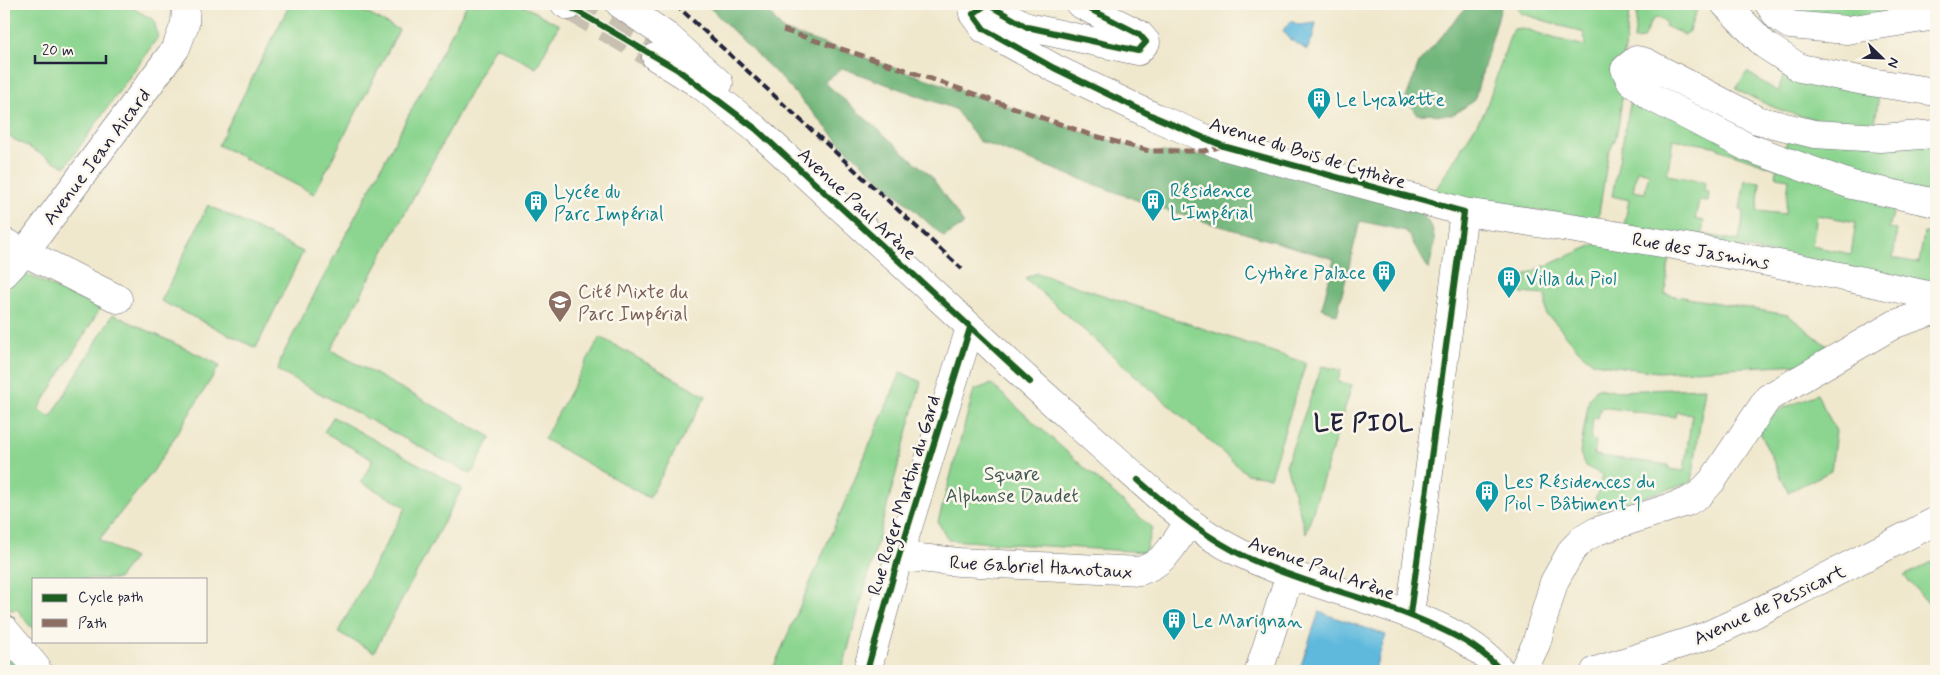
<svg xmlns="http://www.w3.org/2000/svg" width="1940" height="675" viewBox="0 0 1940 675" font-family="Mynerve,sans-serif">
  <rect width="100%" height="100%" fill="#fbf7ec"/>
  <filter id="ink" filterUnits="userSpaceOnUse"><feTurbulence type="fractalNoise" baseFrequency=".02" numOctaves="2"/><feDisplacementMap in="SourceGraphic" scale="10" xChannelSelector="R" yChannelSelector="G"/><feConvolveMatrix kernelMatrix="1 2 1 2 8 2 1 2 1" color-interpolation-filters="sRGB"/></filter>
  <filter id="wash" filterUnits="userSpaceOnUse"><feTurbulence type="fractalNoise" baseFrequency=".0096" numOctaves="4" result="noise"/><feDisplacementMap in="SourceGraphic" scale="20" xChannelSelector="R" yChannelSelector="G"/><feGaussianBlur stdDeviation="1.12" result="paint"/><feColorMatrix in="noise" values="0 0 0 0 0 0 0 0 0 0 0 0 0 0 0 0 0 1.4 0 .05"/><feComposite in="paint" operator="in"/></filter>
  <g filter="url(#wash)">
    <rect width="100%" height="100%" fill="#f0e8cd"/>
    <path fill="#8cd590" stroke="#577c66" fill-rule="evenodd" d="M4,4H125L154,20L158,37L65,167L4,134Z
      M290,4H349L399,30L314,194L218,145Z
      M467,4H520L559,25L536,68L495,46L331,350L491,437L471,474L278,371L281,358Z
      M1516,4H1630L1625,49L1621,70L1623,88L1619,123L1615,140L1608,155L1598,220L1433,194L1485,111L1510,36L1514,29L1523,28L1553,38L1585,46L1584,33L1520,13Z
      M1638,4H1699L1689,31L1685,35L1665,26L1666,22L1657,17L1651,21L1643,39L1634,40Z
      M1780,4H1936L1855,19L1802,16Z
      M1785,70L1879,93L1875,125C1850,124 1825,122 1801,116C1778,111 1757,100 1736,89L1747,72L1778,92Z
      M1633,89L1936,212V284L1624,226L1629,200L1612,196ZM1673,139L1718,147V149L1777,169L1776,177L1789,179L1785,214L1757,211L1760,182L1745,180L1740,209L1744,210L1739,241L1702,234L1704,221L1695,219L1699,201L1708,202L1709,192L1704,191L1705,182L1667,175ZM1637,170L1649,173L1645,193L1633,191ZM1894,210L1917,213L1916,219L1936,223L1934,234L1924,233L1919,263L1893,258L1897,230L1889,228ZM1817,215L1856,222L1851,254L1812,246Z
      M1790,135L1936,141V196L1782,153Z
      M208,205L303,252L256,348L161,301Z
      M1603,241L1670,253L1665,294L1788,315L1827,346L1801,364L1657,372L1594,363L1580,352L1554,321L1546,315V295L1519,293L1522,276Z
      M20,271L100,309L38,410L51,417L113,314L220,365L154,470L99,540L134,558L118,579H34V629L29,625L17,609L4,611V293Z
      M1037,273L1306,363L1270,477L1247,474L1025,278Z
      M600,337L706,396L649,498L544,439Z
      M1322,366L1341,370L1338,381L1352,385L1306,534L1286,465Z
      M901,372L921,382L842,671H772Z
      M991,384L1152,528L1145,552L948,540L938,522L974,390Z
      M1597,388L1613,391L1705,388L1692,482L1597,511L1595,500L1603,475L1585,466L1580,453L1589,399ZM1601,407L1675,417L1676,412L1692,414L1684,471L1669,469L1668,465L1594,455L1596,441L1591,440L1593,418H1598Z
      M1817,394L1836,431L1831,471L1788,492L1759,430L1779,410Z
      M333,417L462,488L374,652L338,632L406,507L361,482L373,460L324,432Z
      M1936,560V612L1904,576Z
      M4,637L38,671H4Z"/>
    <path fill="#71b67a" stroke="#4a6c5a" d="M706,4H762L783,30L1088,134L1149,151L1235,158L1419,211C1441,234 1434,241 1429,270L1406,231L1360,221L1337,315L1322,308L1334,259L1158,208L979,141L955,109L842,68L824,82L931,176L964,224L944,237L843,146L784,81Z
      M1469,4H1502L1474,101L1452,115L1416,114L1406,98L1419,63Z"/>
    <path fill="#5fb9dd" stroke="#406e8c" d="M1291,21L1299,25L1316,23L1313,37L1307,50L1288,38L1283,30Z
      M1319,612L1386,635L1374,671H1299Z"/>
  </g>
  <g filter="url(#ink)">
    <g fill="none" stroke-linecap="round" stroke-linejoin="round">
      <path stroke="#c7c0b0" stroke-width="28" stroke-dasharray="28 14" stroke-linecap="butt" d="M569,6L656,57"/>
      <g stroke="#6a676e" stroke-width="29">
        <path id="minor" d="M565,4L569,6
          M620,4L668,37L719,83
          M1080,4L1139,34L1146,42L1138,51L1027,27L987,4L973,14L984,29L1054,68L1155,117L1223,146L1464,212L1410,614
          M1725,4L1765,45L1800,68L1864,81L1936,92
          M1769,4L1778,17L1790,25L1847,30L1936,16
          M656,57L702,86L756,129C848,214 940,299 1032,384C1060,409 1088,434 1116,459C1146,486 1176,514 1210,536C1256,566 1310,581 1362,598C1410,614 1467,631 1501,671
          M1936,134L1880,138L1814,134L1757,120L1645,62L1636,60L1625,69L1631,81L1653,98L1747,147L1852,185L1936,203
          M1464,212C1623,235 1780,261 1936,297
          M4,242L118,299
          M4,274L25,252L176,48L185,24L186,4
          M899,556L959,562L1140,571C1167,562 1174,544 1189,521
          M4,629L36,667
          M867,671L899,556L970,328
          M1259,671L1290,574
          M1523,671L1536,644L1554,582L1572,550L1583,539L1597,531L1687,502L1700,494L1712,481L1768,398L1895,324L1936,310
          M1595,671L1706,636L1754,614L1936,521"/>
      </g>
      <use href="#minor" stroke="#fff" stroke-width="28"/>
      <path stroke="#22223b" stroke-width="4" stroke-dasharray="8 4" stroke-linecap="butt" d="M675,4L962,269"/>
      <path stroke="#8d6e63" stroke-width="5" stroke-dasharray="10 5" stroke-linecap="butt" d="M783,30L897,67L1088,134L1149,151H1204L1223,146"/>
      <g stroke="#fbf7ec" stroke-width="9">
        <path id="cycleway" d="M565,4L678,70L756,129L1030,382
          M1080,4L1139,34L1146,42L1138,51L1027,27L987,4L973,14L984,29L1054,68L1155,117L1223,146L1464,212L1410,614
          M1138,480C1172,510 1209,540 1250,559C1311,587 1379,599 1439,628C1463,639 1484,651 1501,671
          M867,671L899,556L970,328"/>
      </g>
      <use href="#cycleway" stroke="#1b5e20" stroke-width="6"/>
    </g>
  </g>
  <defs>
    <g id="building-pin" transform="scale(1.25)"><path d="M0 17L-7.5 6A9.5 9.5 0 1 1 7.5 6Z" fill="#0f9aa8" stroke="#fbf7ec"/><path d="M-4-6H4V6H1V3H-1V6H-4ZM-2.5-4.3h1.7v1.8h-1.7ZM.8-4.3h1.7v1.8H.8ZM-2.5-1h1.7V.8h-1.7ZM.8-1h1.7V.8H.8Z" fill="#fff"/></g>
    <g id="school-pin" transform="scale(1.25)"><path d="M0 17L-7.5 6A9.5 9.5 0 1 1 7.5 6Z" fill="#8d6e63" stroke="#fbf7ec"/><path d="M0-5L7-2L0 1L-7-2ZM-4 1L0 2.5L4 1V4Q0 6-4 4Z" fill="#fff"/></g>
  </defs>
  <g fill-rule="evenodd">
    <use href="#building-pin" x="1319" y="99"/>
    <use href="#building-pin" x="1153" y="201"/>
    <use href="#building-pin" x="536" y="202"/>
    <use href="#building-pin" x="1384" y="272"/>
    <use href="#building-pin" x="1509" y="278"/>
    <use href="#school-pin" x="560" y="302"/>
    <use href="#building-pin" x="1487" y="492"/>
    <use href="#building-pin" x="1174" y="620"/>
  </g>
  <g text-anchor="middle" stroke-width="5" stroke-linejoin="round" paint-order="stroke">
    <g font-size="19" fill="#0d838f" stroke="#fbf7ec" text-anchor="start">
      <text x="1336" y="106">Le Lycabette</text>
      <text x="1170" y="197">Résidence<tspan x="1170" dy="22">L'Impérial</tspan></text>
      <text x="554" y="198">Lycée du<tspan x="554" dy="22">Parc Impérial</tspan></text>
      <text x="1366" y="279" text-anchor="end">Cythère Palace</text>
      <text x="1526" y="285">Villa du Piol</text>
      <text x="1504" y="488">Les Résidences du<tspan x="1504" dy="22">Piol - Bâtiment 1</tspan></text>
      <text x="1192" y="627">Le Marignan</text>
    </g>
    <g font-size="19" fill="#22223b" stroke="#fbf7ec">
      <text transform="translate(1308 152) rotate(17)" y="7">Avenue du Bois de Cythère</text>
      <text transform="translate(96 156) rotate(-53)" y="7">Avenue Jean Aicard</text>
      <text transform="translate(858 203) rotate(43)" y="7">Avenue Paul Arène</text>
      <text transform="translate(1701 250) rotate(10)" y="7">Rue des Jasmins</text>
      <text transform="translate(903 495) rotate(-73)" y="7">Rue Roger Martin du Gard</text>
      <text transform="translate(1041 566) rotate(3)" y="7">Rue Gabriel Hanotaux</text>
      <text transform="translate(1322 567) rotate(20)" y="7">Avenue Paul Arène</text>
      <text transform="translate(1769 604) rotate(-25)" y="7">Avenue de Pessicart</text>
    </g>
    <g font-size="19" fill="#785e54" stroke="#fbf7ec" text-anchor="start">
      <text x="578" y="298">Cité Mixte du<tspan x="578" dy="22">Parc Impérial</tspan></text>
    </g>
    <g font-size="19" fill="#425854" stroke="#fbf7ec">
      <text x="1012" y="480">Square<tspan x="1012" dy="22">Alphonse Daudet</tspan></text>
    </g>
    <g font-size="24" font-weight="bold" letter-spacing="1" fill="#22223b" stroke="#fbf7ec">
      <text x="1364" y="431">LE PIOL</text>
    </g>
  </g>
  <rect width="1940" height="675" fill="none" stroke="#fbf7ec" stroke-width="20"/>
  <rect x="32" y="578" width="175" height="65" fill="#fbf7ec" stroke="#a4a2a5"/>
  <rect x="42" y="594" width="25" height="8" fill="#1b5e20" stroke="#a4a2a5"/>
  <text x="78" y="602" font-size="15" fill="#22223b">Cycle path</text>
  <rect x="42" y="619" width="25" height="8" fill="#8d6e63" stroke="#a4a2a5"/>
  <text x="78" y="628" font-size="15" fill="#22223b">Path</text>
  <g transform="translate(1882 58) rotate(113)" stroke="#fbf7ec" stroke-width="4" paint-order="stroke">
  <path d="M0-4L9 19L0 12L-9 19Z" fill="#22223b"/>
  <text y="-8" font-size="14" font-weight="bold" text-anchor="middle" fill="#22223b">N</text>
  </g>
  <path d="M35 55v8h71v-8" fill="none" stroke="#22223b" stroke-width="2.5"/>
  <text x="42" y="55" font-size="15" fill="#22223b" stroke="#fbf7ec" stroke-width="4" paint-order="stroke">20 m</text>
</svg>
